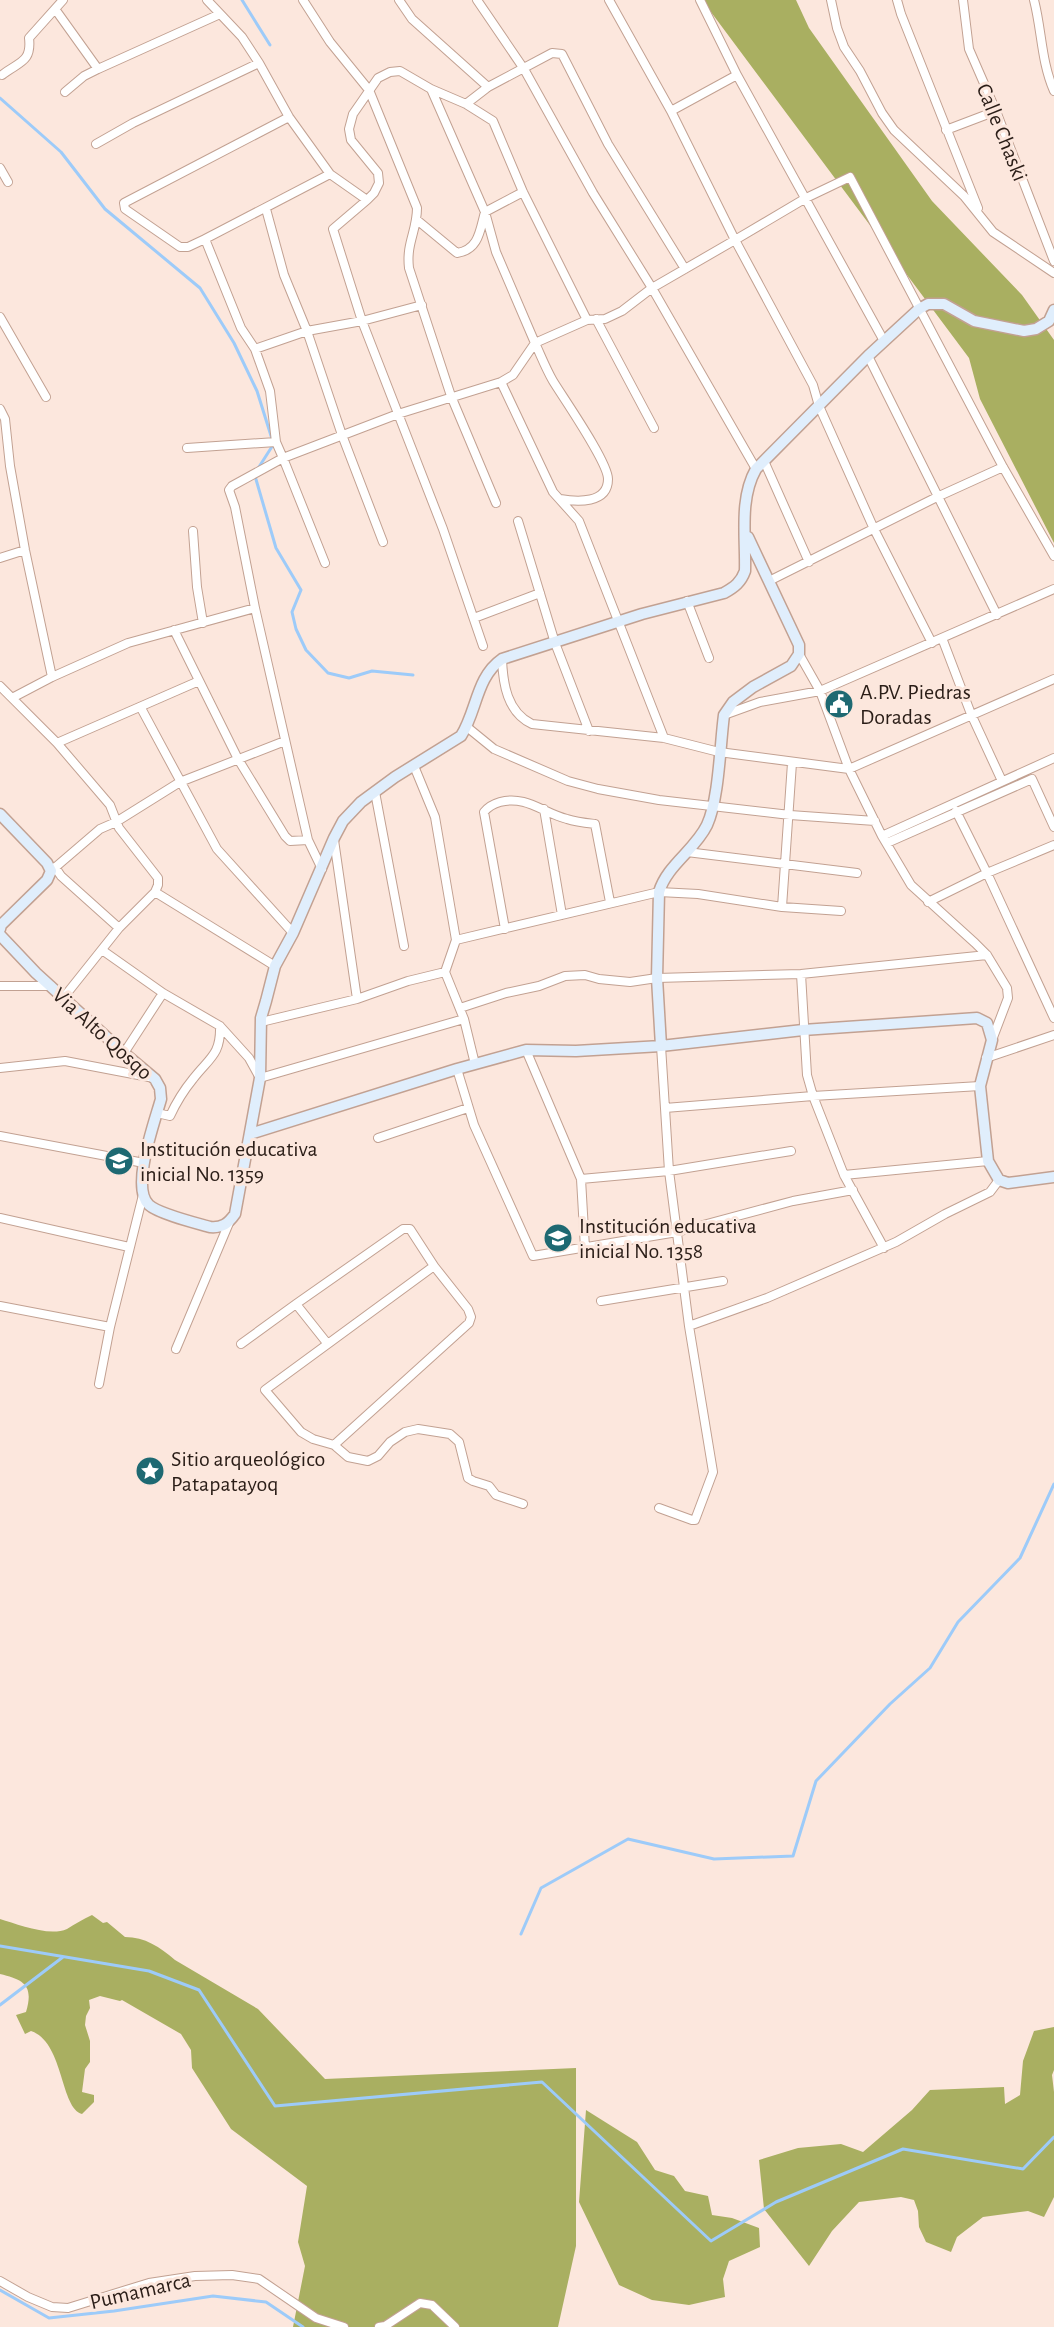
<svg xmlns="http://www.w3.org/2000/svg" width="1054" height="2327" viewBox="0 0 1054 2327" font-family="'Alegreya Sans',sans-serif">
  <rect width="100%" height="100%" fill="#fce7dd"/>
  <path fill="#a9af61" d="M702,0H796L809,28L932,201L1022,295L1054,340V543L980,399L969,358Z
    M92,1915L103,1923L107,1922L125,1937C145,1937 160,1947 175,1960L258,2009L325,2079L576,2068V2246L558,2327H293L305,2266L298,2242L307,2186L231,2129L192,2068L191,2050L181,2034L122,2000L120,2001L100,1996L89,2000L90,2008L86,2016L85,2025L90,2041V2062L85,2069L82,2092L94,2095V2102L82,2114C60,2108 64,2042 31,2031L25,2034L16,2015L26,2012C34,1985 24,1980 0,1974V1919C17,1924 49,1937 67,1929C75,1924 83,1919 92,1915Z
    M1054,2027V2070L1052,2075L1054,2092V2197L1044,2217L1028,2211L983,2217L957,2237L951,2252L926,2242L919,2227L918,2211L914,2200L901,2197L859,2202L832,2231L809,2266L764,2209L759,2160L798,2148L841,2144L863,2152L912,2110L930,2090L1004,2087L1005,2104L1020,2095L1023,2061L1034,2031Z
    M586,2110L637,2142L655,2170L674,2176L685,2191L708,2196L712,2215L732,2218L759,2228L760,2247L729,2261L723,2279L725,2297L689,2305L652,2300L619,2285L579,2202Z"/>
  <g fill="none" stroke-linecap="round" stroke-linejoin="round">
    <path stroke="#9dcbf9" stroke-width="3" d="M242,0L270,45
      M0,98L61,152L105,209L200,288L234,343L257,391L272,439
      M257,470L273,445
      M255,476L276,548L301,590L292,612L296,629L306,650L328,673L349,678L372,671L413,675
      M521,1934L541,1888L628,1839L714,1859L793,1856L816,1781L890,1704L930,1668L958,1622L1020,1558L1054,1484
      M0,1946L149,1971L199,1990L275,2106L542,2082L711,2241L776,2202L903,2149L1023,2169L1054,2137
      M0,2005L63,1957
      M0,2290L49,2318L114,2311L213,2296L266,2302L303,2327"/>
    <g stroke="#c2a192" stroke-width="10">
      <path id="street" d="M207,0L242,37L259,63L289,117L330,174L367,200L374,193L379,183L378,173L351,140L349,129L353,114L378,78L390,72L400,71L431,89L485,212L496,252L535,343L587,320L605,319L622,311L652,288L735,240L813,385L819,406L874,529L932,643
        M303,0L330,42L369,90L417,208C417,231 406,243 409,268L451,396L496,503
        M399,0L412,19L488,87
        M477,0L524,69L593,193L652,288L756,469
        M609,0L671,111L735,240L806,198L850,177L1003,467L1054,556
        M700,0L737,75L884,341
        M831,0L837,28L844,47L860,71L882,113L894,130L964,196L993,232L1054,273
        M897,0L901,14L978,208
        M963,0L969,49L996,111L1054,261
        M1034,0C1042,31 1041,61 1054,91
        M55,9L98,69
        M2,75C18,62 32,63 29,38L63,0
        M431,89L466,104L493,121L523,192L587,320
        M65,92L84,76L98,69L220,14
        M466,104L488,87L552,53L562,54L608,144L685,269
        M671,111L737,75
        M946,130L996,111
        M96,144L133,123L259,63
        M0,168L8,182
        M367,200L333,229L362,321L443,529L483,646
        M266,209L284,275L307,331L342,435L383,542
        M417,220L457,253C479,250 480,230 485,212L523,192
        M205,239L188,247H180L125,209L124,203L289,117
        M0,317L46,397
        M596,319L654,428
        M535,343C541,356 546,369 553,381C564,399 608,462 608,479C608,504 577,502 560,499
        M255,349L307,331L362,321L422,305
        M868,356L997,615
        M501,382L553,492L579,521L664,738
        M0,409L5,419L10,466L25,550L52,677L128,643L255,608L308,840L322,869
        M187,448L276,442
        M764,461L809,562
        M518,521L555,643L589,731
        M193,531L197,587L203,623
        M0,558L25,550
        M325,563L283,458L398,414L501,382L513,375L535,343
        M769,581L937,497L1003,467
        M687,601L709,658
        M255,608L235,507L229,490L232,486L283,458L276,442L270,391L255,349L241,328L205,239L330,174
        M474,618L540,593
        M174,630L238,759L285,836L290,841L308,840
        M942,638L971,714L1002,781
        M799,654L820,691L849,769L882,836L911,885L975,943L987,955L1007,988L1008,998L992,1040
        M502,659C503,684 507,712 532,724L664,738L719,752L849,769L1054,679
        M0,686L57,743L110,805L119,828L158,878V885L155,892L119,928L64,997
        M12,698L52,677
        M141,708L217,849L293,933
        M724,715L760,702L820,691L1054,589
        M467,727L494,749L568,781L598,789L659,800L790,815L875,821
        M57,743L199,681
        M414,766L435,817L456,940
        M375,792L404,946
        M544,809L562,915
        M956,811L987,873L1054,1018
        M882,836L1054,758
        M334,840L357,999
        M887,843L1032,779L1054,827
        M687,852L857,873
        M55,867L61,876L119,928
        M51,871L100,829L116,822L180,782L285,741
        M155,892L275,966
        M928,902L987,873L1054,845
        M782,907L792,763
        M505,929L484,812C488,807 493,804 500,802C526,795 543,813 567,819C576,822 586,823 595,824L610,902
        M102,950L163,993L220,1026L249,1058L260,1078L464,1019
        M445,972L464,1019L475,1064
        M801,974L807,1075L813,1096L844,1175L884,1248
        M0,986H51
        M460,1008L506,993L539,986L565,976L585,975L599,979L630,982L657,978L801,974L987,955
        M261,1022L357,999L408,981L445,972L456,940L659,892L698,894L782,907L841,911
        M526,1050L581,1179L585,1248
        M124,1053L163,993
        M986,1058L1054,1035
        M0,1068L65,1061L154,1078
        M457,1069L474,1125L533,1256L677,1232L793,1201L853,1190
        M665,1108L813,1096L980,1086
        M157,1113L170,1116C176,1103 184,1090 193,1079C209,1058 221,1055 220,1026
        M0,1136L144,1163
        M378,1138L468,1108
        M844,1175L988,1161
        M581,1179L669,1171L791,1151
        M0,1218L129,1247
        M601,1301L723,1281
        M296,1304L327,1343
        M0,1306L110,1327
        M689,1326L767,1298L896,1242L945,1214L990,1192L999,1180
        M241,1344L296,1304L403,1229H410L434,1266L265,1390L301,1432L313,1439L334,1445L348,1457L368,1461L378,1456L390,1442L405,1432L418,1429L450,1434L459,1442L468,1478L473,1481L489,1486L496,1495L523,1504
        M176,1349L229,1223
        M99,1384L110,1327L143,1195
        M334,1445L469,1323L471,1317L468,1309L434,1266
        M659,1508L692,1520H695L713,1472L689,1326L669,1171L661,1046
        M0,2281L28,2297L52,2307L68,2308L149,2283L195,2276L232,2275L259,2279L316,2318L344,2327
        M379,2327L385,2326L420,2303L432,2305L455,2327"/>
    </g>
    <g stroke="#c2a192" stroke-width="13">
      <path id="secondary" d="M0,814L47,863L51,871L47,880L1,925L0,929
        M0,935L36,973L124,1053L155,1079L160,1088L161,1099C155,1121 130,1188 149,1205C159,1214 196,1223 210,1227C222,1228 228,1224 235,1214L260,1078L261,1018L266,1001L275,966L293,933L334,838L343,821L361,802L395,777L461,736C477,711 476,677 502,659L642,614L724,593C735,587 741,582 745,571C746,537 739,499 756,469L868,356L919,309L928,304H944L974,321L1024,331L1036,329L1049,321L1054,310
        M661,1046L657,978L659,892C667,865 695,850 707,825C719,799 720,745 724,715L733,702L753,687L791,666L799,654V645L748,537
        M250,1134L457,1069L526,1050L576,1051L661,1046L803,1030L977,1018L987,1023L992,1040L980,1086L988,1161L999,1180L1008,1183L1054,1177"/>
    </g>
    <use href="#street" stroke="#fff" stroke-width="8"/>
    <use href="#secondary" stroke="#e0eefc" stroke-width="10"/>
  </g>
  <defs>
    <g id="civic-disc" transform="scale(1.5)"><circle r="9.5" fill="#1e6972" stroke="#fce7dd"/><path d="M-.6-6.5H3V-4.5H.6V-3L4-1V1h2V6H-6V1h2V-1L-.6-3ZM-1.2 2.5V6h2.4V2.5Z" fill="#fff"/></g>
    <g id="school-disc" transform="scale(1.5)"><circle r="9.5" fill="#1e6972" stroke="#fce7dd"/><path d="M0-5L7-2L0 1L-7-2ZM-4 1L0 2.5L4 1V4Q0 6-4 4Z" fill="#fff"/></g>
    <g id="sight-disc" transform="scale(1.5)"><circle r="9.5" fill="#1e6972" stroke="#fce7dd"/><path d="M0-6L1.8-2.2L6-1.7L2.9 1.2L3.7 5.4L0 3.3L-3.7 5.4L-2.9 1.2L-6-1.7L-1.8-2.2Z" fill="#fff"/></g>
  </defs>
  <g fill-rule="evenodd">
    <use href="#civic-disc" x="839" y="704"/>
    <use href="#school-disc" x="119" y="1161"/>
    <use href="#school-disc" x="558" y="1238"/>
    <use href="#sight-disc" x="150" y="1471"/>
  </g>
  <g text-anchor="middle" stroke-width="6" stroke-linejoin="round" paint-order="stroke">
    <g font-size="22" fill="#2a1d17" stroke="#fce7dd">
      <text transform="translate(1003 132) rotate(68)" y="8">Calle Chaski</text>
      <text transform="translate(103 1033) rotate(42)" y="8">Via Alto Qosqo</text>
      <text transform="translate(140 2290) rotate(-13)" y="8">Pumamarca</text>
    </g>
    <g font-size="22" fill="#2a1d17" stroke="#fce7dd" text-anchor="start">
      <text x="860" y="699">A.P.V. Piedras<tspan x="860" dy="25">Doradas</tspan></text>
      <text x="140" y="1156">Institución educativa<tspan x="140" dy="25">inicial No. 1359</tspan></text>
      <text x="579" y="1233">Institución educativa<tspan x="579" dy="25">inicial No. 1358</tspan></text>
      <text x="171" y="1466">Sitio arqueológico<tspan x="171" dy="25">Patapatayoq</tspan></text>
    </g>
  </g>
</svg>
